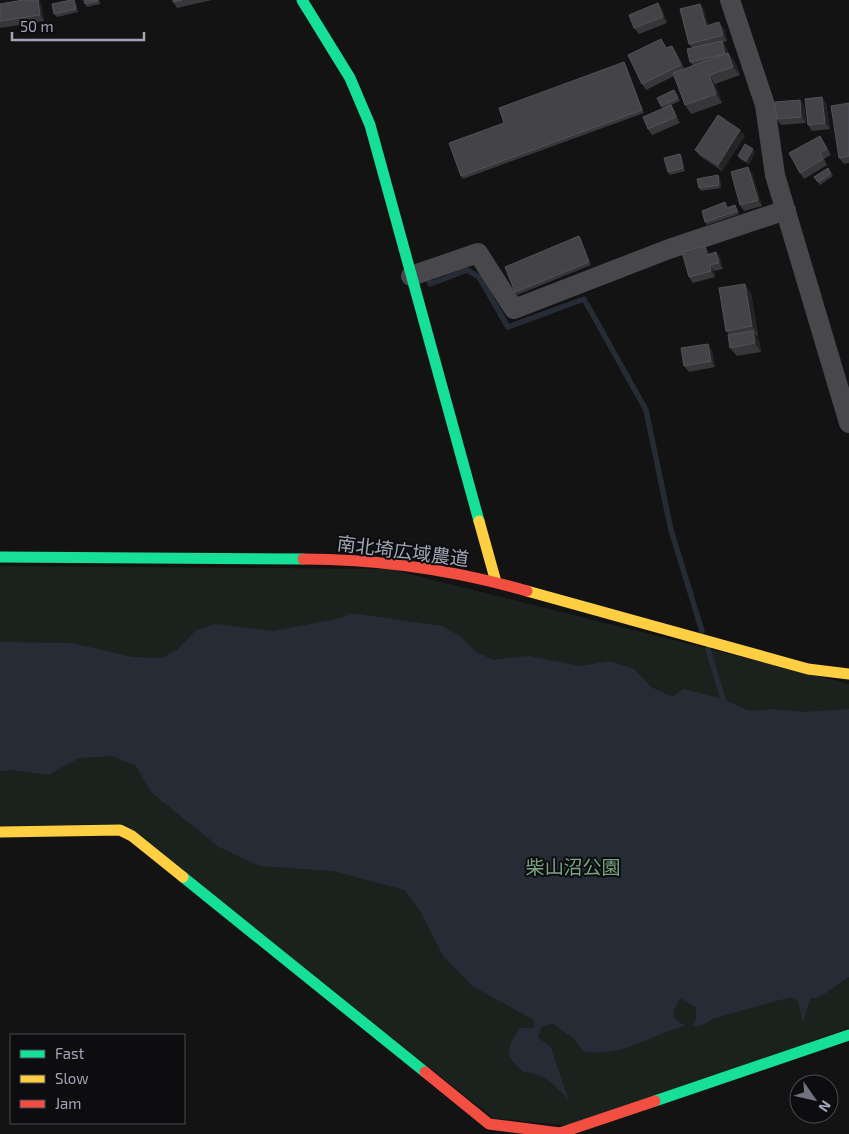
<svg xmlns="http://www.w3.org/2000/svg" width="849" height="1134" viewBox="0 0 849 1134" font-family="'Exo 2','Noto Sans JP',sans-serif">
  <rect width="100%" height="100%" fill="#131313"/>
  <path fill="#1b221d" d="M0,566L389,569L849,684V1028L573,1126L493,1118L124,824L0,826Z"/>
  <path fill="#252c36" d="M351,613L442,626L460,636L476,652L493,660L528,656L581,666L609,661L634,669L651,687L672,697L684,689L723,699L749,711L771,709L805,712L849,709V977L818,998H810L803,1023L798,1001L791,997L715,1018L698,1027L693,1025L696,1019V1007L680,998L673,1011L675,1019L685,1026C647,1036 627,1056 585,1052L573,1038L552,1023L541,1027L538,1037L551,1048L569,1101C557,1087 543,1072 523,1072L509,1057L510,1044L520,1028H534V1020L472,986L443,956L420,911L404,890L334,871L260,866L219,847L151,792L136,766L112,756L79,758L48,775L12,770L0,771V642L72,643L132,657L162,658L178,649L196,630L216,624L273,631L341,618Z"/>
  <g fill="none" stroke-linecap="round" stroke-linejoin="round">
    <path stroke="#252c36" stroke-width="5.5" d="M426,275L430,284L467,270L479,277L508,327L584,299L646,410L671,530L702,631
      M708,649L723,699"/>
    <path stroke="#47474c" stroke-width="20" d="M730,0L765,105L775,175L849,423
      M411,276L478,253L514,309L669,249L786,210"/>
    <path stroke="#16e098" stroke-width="11" d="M302,0L350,78L370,125L479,521
      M0,557L303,559
      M183,877L425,1072
      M655,1101L849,1035"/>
    <path stroke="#ffcf43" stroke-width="11" d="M479,521L496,582
      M527,591L808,669L849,674
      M0,832L120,830L132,836L183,877"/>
    <path stroke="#f24e42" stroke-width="11" d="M303,559C379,559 454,570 527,591
      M425,1072L489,1124L560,1133L655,1101"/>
  </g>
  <path fill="#37373a" d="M23,0H39L41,4L44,21L1,28L0,27V4Z
    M99,0L100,4L87,7L85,4Z
    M173,0H212L177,8L173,2Z
    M76,3L78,12L57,17L54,14Z
    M700,4L704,10L708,25L724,28L727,41L723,42L726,47L728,53L735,62L740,75L715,84L722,103L691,114L685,105L674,76L646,90L642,84L661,39L667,48L676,52L685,69L693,66L690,62L692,48L689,44Z
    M662,9L667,23L639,34L634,28Z
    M624,62L626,65L644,113L463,179L461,176L504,123Z
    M674,90L680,101L671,105L675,111L680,123L652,135L648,129L663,109L661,106Z
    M800,100L804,106L806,123L781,125L777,119Z
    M826,103L830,129L812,131L808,125Z
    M849,103V163L844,164L839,158Z
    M740,130L745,136L722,171L700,156L695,150Z
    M824,142L831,155L824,159L827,165L804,179L800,173Z
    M755,152L749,164L740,159L738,156Z
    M680,154L682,157L685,171L670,175L668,172Z
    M828,168L833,176L820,185L814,177Z
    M752,173L762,206L744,211L740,205Z
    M718,175L720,178L721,188L701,191L699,188Z
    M727,206L728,208H737L739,214L707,225L705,222Z
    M579,236L581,239L591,265L517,295L515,292Z
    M709,252V254L716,252L720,258L723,269L714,271L715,277L693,283L689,277Z
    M751,293L758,335L756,336L759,340L761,352L737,356L730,348L729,335L726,331Z
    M712,350L715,367L689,372L684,366Z"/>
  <path fill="#242425" d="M38,0H39L41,4L44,21L40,15Z
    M74,0L76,3L78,12L76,9Z
    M658,3L662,9L667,23L663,17Z
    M700,4L704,10L710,32L706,26Z
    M719,22L724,28L727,41L723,35Z
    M722,41L726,47L729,60L725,54Z
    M672,46L676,52L685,71L681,65Z
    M728,53L735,62L740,75L733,67Z
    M624,62L626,65L644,113L642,110Z
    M709,75L715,84L722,103L716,94Z
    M822,97L826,103L830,129L825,123Z
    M800,100L804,106L806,123L801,117Z
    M671,105L675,111L680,123L676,117Z
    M740,130L745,136L722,171L718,165Z
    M753,149L755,152L749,164L746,161Z
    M680,154L682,157L685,171L683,168Z
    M748,167L752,173L762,206L758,200Z
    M718,175L720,178L721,188L719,185Z
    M579,236L581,239L591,265L589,262Z
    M705,246L709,252L711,261L707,255Z
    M716,252L720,258L723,269L719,263Z
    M710,265L714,271L715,277L711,271Z
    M745,284L751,293L758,335L752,326Z
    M753,331L759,340L761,352L755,343Z
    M708,344L712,350L715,367L711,361Z"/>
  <path fill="#434348" stroke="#525259" d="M23,0H38L40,15L0,21V4Z
    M71,0H74L76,9L54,14L52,4Z
    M84,0H97L98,1L85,4Z
    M173,0H182L173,2Z
    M658,3L663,17L634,28L629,15Z
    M700,4L706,26L719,22L723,35L689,44L680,9Z
    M661,39L666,48L672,46L681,65L642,84L628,55Z
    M722,41L725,54L690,62L687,49Z
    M728,53L733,67L709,75L716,94L685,105L673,73Z
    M624,62L642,110L461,176L449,143L504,123L499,108Z
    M674,90L678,98L661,106L657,98Z
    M822,97L825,123L808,125L805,99Z
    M800,100L801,117L777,119L775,102Z
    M849,103V156L839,158L831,106Z
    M671,105L676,117L648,129L643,117Z
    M718,115L740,130L718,165L695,150Z
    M820,136L827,149L820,153L823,159L800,173L789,153Z
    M745,144L753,149L746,161L738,156Z
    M680,154L683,168L668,172L664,158Z
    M748,167L758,200L740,205L731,172Z
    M828,168L831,173L818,182L814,177Z
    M718,175L719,185L699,188L697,179Z
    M725,202L727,208L735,205L737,211L705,222L702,211Z
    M579,236L589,262L515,292L505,267Z
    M705,246L707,255L716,252L719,263L710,265L711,271L689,277L682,252Z
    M745,284L752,326L726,331L719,288Z
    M753,331L755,343L730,348L728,335Z
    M708,344L711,361L684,366L681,348Z"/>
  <g text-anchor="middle" stroke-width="4" stroke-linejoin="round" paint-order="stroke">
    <g font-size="19" fill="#a2a5b6" stroke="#0d0d0f">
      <text transform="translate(403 551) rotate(7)" y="7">南北埼広域農道</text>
    </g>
    <g font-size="19" fill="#77a381" stroke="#0d0d0f">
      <text x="573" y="874">柴山沼公園</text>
    </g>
  </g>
  <rect x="10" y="1034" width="175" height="90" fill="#0d0d0f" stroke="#494a52"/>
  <rect x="20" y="1050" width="25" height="8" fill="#16e098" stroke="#494a52"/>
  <text x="55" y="1059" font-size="15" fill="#a2a5b6">Fast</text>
  <rect x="20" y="1075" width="25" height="8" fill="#ffcf43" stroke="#494a52"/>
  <text x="55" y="1084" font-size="15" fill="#a2a5b6">Slow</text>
  <rect x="20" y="1100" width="25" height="8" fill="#f24e42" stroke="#494a52"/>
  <text x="55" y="1109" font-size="15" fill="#a2a5b6">Jam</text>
  <g transform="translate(814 1099) rotate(124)"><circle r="24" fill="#0d0d0f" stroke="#494a52"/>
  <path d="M0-4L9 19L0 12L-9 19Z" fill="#70727d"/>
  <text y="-8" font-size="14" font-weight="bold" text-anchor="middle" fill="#a2a5b6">N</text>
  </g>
  <path d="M12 32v8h132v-8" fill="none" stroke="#a2a5b6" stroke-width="2.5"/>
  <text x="20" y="32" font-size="15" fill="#a2a5b6" stroke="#0d0d0f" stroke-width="4" paint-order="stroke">50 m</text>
</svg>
